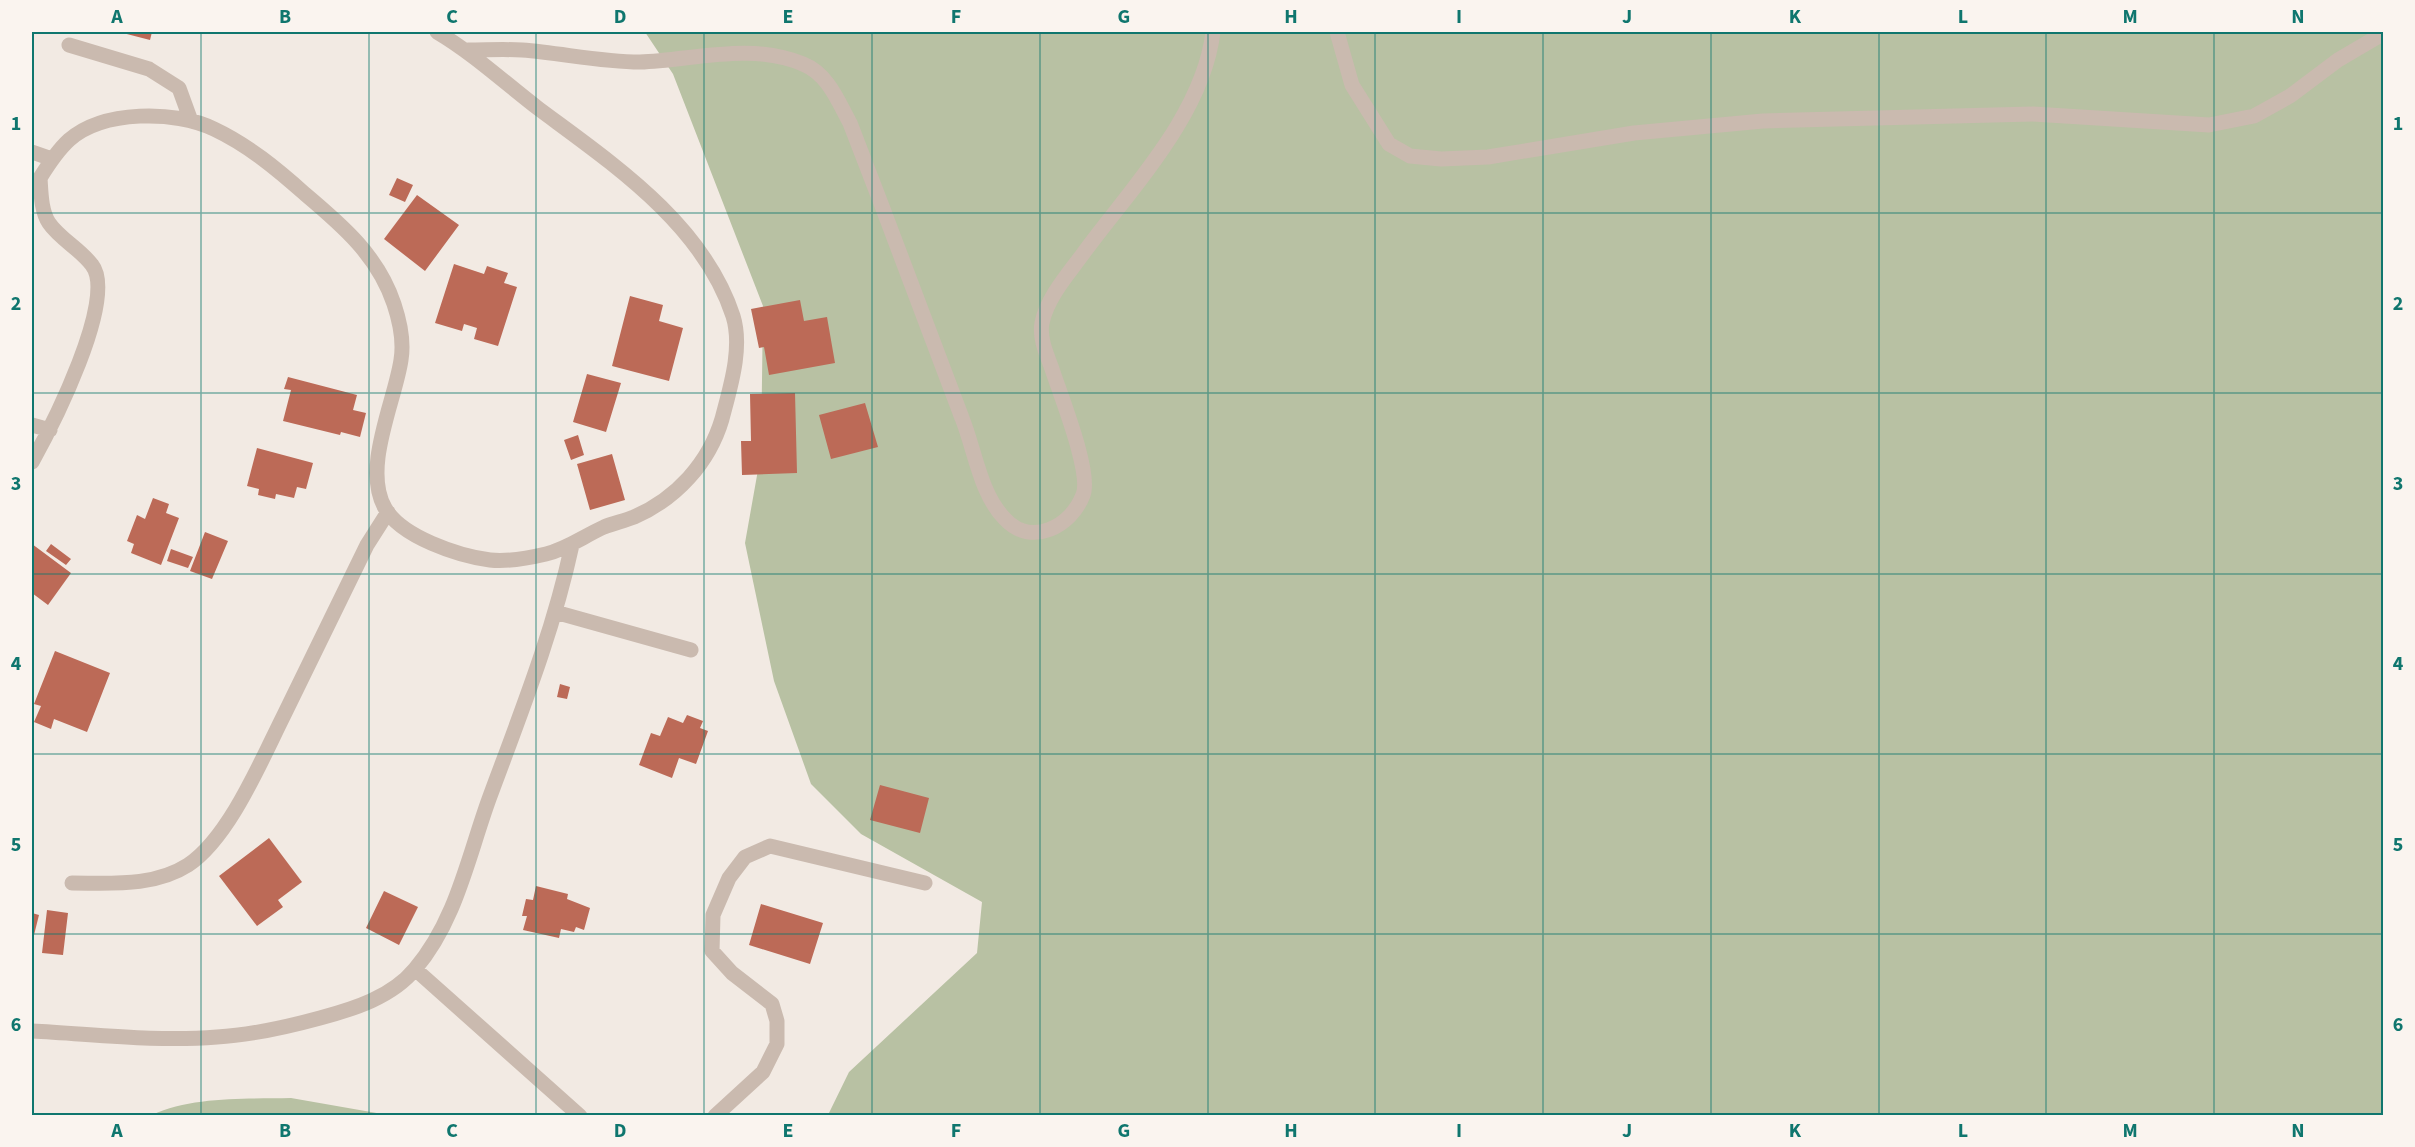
<svg xmlns="http://www.w3.org/2000/svg" width="2415" height="1147" viewBox="0 0 2415 1147" font-family="'Source Sans 3',sans-serif">
  <rect width="100%" height="100%" fill="#f2eae3"/>
  <path fill="#b8c1a3" d="M645,32H2383V1115H828L849,1072L977,953L982,902L861,834L811,784L774,681L745,543L761,453L763,306L673,74Z
    M291,1098L388,1115H152C192,1096 247,1099 291,1098Z"/>
  <path fill="#bc6a57" d="M119,32H152L150,40Z
    M397,178L413,185L405,202L389,195Z
    M417,195L459,225L425,271L384,239Z
    M454,264L484,274L487,266L508,273L504,283L517,287L498,346L474,339L477,328L464,324L462,331L435,323Z
    M630,296L663,305L659,321L683,328L669,381L612,366Z
    M800,300L804,321L827,317L835,363L769,375L764,347L759,348L751,309Z
    M587,374L621,383L606,432L573,422Z
    M288,377L357,395L353,410L366,413L360,437L341,432L340,435L283,421L291,390L284,389Z
    M795,393L797,473L742,475L741,441H751L750,394Z
    M865,403L878,447L831,459L819,415Z
    M578,435L584,455L571,460L564,440Z
    M257,448L313,463L306,489L297,487L294,498L276,494L275,499L258,495L259,489L247,486Z
    M612,454L625,500L590,510L577,464Z
    M153,498L169,504L166,513L179,518L161,565L131,553L134,544L127,541L137,515L145,519Z
    M205,532L228,541L212,579L190,571Z
    M32,544L71,573L48,605L32,593Z
    M51,544L71,559L66,565L46,551Z
    M171,549L193,557L188,568L167,561Z
    M55,651L110,673L87,732L54,719L51,729L34,722L41,706L34,704Z
    M560,684L570,687L567,699L557,697Z
    M687,715L703,721L700,728L708,731L696,764L679,758L672,778L639,765L651,733L660,736L668,717L683,723Z
    M880,785L929,798L920,833L870,820Z
    M269,838L302,882L278,900L283,907L257,926L219,876Z
    M536,886L568,894L567,899L590,908L584,930L576,927L574,932L561,929L559,938L523,930L527,916H522L526,899L533,900Z
    M384,891L418,907L399,945L366,928Z
    M761,904L823,923L810,964L749,945Z
    M47,910L68,913L63,955L42,953Z
    M32,913L39,915L32,943Z"/>
  <g fill="none" stroke-linecap="round" stroke-linejoin="round">
    <path stroke="#cabaaf" stroke-width="15" d="M1337,32L1352,85L1389,144L1410,156L1441,159L1488,157L1634,133L1763,121L2033,114L2209,125L2254,116L2290,96L2338,60L2384,33
      M69,45L149,69L179,88L191,121
      M468,50C486,50 504,49 522,50C562,53 600,62 640,62C694,60 750,42 803,64C828,74 838,101 850,123C888,221 925,319 962,418C975,450 980,494 1005,519C1031,547 1071,527 1083,495C1092,473 1060,394 1052,369C1047,355 1039,338 1042,323C1047,297 1070,272 1085,251C1133,186 1203,114 1213,32
      M32,152L52,159
      M32,425L50,430
      M32,462C51,428 118,298 92,265C80,249 60,239 49,223C41,211 41,192 40,178C48,165 57,151 69,140C103,110 175,110 214,129C248,145 277,169 305,194C343,226 378,256 394,304C400,322 404,342 401,360C395,401 362,468 385,508C401,537 459,556 490,560C507,562 529,558 546,554C567,549 584,536 604,527C614,523 624,521 634,517C676,499 709,463 722,419C730,388 743,348 733,316C703,224 613,164 539,109C505,83 474,54 437,32
      M555,612L691,650
      M72,883C111,883 154,887 188,865C229,838 261,761 283,717C311,660 339,602 367,545L388,512
      M415,969L580,1116
      M32,1031C93,1034 156,1042 217,1037C252,1035 287,1027 320,1018C354,1009 392,997 415,969C456,921 468,857 489,799C520,715 553,633 572,545
      M715,1116L763,1072L777,1044V1021L772,1004L732,973L712,951L713,915L729,878L745,857L770,846L925,883"/>
  </g>
  <path fill="none" stroke="#0f766e" stroke-width="1.5" stroke-opacity="0.55" d="M201,32V1116M369,32V1116M536,32V1116M704,32V1116M872,32V1116M1040,32V1116M1208,32V1116M1375,32V1116M1543,32V1116M1711,32V1116M1879,32V1116M2046,32V1116M2214,32V1116M32,213H2384M32,393H2384M32,574H2384M32,754H2384M32,934H2384"/>
  <rect width="2415" height="1147" fill="none" stroke="#faf4ef" stroke-width="66"/>
  <rect x="33" y="33" width="2349" height="1081" fill="none" stroke="#0f766e" stroke-width="2"/>
  <g font-size="20" text-anchor="middle" font-weight="bold" fill="#0f766e">
    <text x="117" y="23">A</text>
    <text x="285" y="23">B</text>
    <text x="452" y="23">C</text>
    <text x="620" y="23">D</text>
    <text x="788" y="23">E</text>
    <text x="956" y="23">F</text>
    <text x="1124" y="23">G</text>
    <text x="1291" y="23">H</text>
    <text x="1459" y="23">I</text>
    <text x="1627" y="23">J</text>
    <text x="1795" y="23">K</text>
    <text x="1963" y="23">L</text>
    <text x="2130" y="23">M</text>
    <text x="2298" y="23">N</text>
    <text x="16" y="130">1</text>
    <text x="2398" y="130">1</text>
    <text x="16" y="310">2</text>
    <text x="2398" y="310">2</text>
    <text x="16" y="490">3</text>
    <text x="2398" y="490">3</text>
    <text x="16" y="670">4</text>
    <text x="2398" y="670">4</text>
    <text x="16" y="851">5</text>
    <text x="2398" y="851">5</text>
    <text x="16" y="1031">6</text>
    <text x="2398" y="1031">6</text>
    <text x="117" y="1137">A</text>
    <text x="285" y="1137">B</text>
    <text x="452" y="1137">C</text>
    <text x="620" y="1137">D</text>
    <text x="788" y="1137">E</text>
    <text x="956" y="1137">F</text>
    <text x="1124" y="1137">G</text>
    <text x="1291" y="1137">H</text>
    <text x="1459" y="1137">I</text>
    <text x="1627" y="1137">J</text>
    <text x="1795" y="1137">K</text>
    <text x="1963" y="1137">L</text>
    <text x="2130" y="1137">M</text>
    <text x="2298" y="1137">N</text>
  </g>
</svg>
